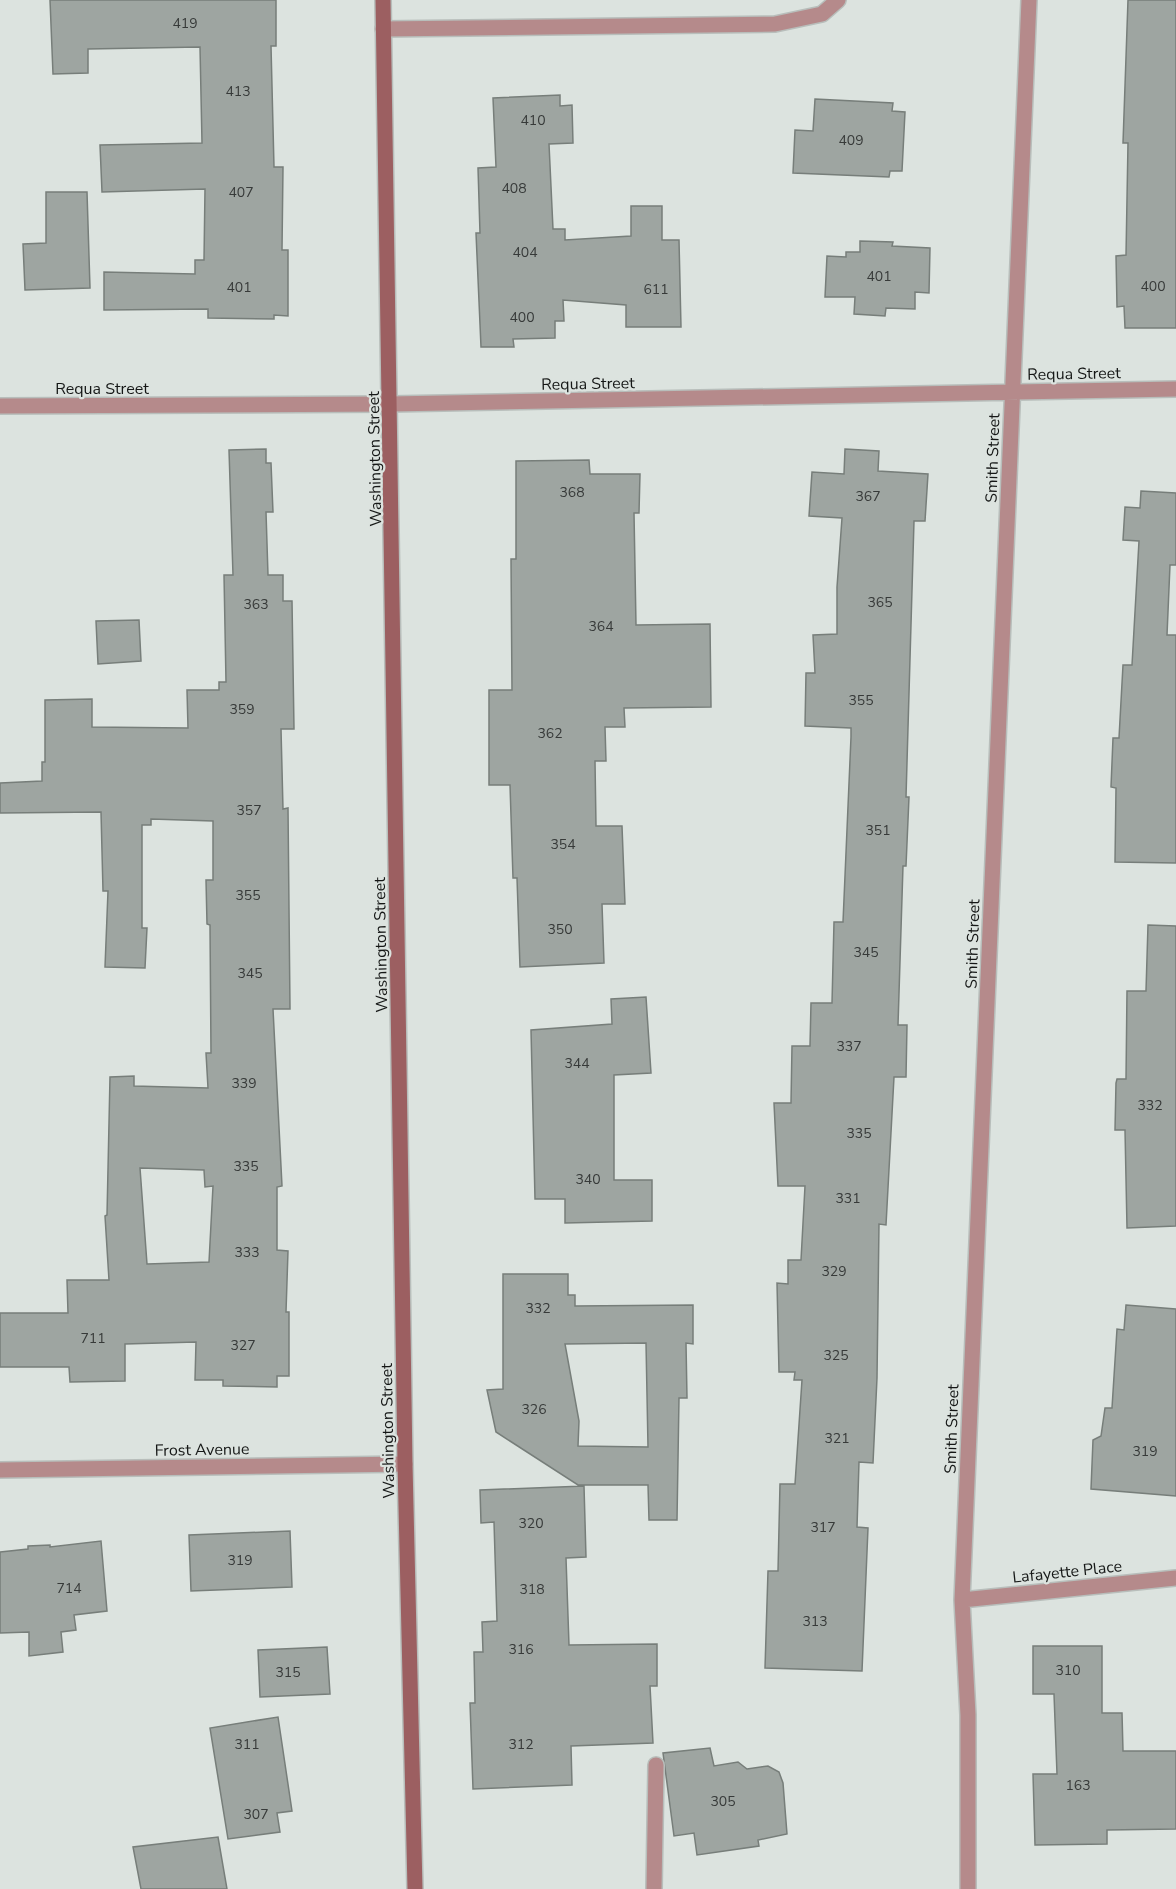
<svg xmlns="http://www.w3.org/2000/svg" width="1176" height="1889" viewBox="0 0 1176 1889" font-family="'Nunito Sans',sans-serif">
  <rect width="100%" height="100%" fill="#dce3df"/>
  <path fill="#9ea5a1" stroke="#777e7a" stroke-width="1.5" fill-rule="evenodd" d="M50,0H276V46H271L274,167H283L282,250H288V316L274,315V319L208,318V309L104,310V272L195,274V260H204L205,189L102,192L100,145L202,143L200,47L88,49V73L53,74Z
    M1128,0H1176V328H1125L1124,306L1117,307L1116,256L1126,255L1128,143H1123Z
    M560,95V106L572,105L573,143L549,144L553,229H565V240L631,236V206H662V240H679L681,327H626V305L563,300L564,321H555V338L513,339L514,347H481L476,233H480L478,168L496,167L493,98Z
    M815,99L893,103L892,111L905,112L902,171H890L889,177L793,173L795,130L813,131Z
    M46,192H87L90,288L25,290L23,244L46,243Z
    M860,241L893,242L892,246L930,248L929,293L915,292V309L886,308L885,316L854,314L855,297H825L827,256L846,257V252H860Z
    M266,449V463H271L273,512H266L268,575H283V601H292L294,729H281L283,809L288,808L290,1009H273L282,1186L277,1187V1250L288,1251L286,1312H289V1376H277V1387L223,1386V1380H195L196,1342L125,1344V1381L70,1382L69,1367H0V1313H68L67,1280H109L105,1216L107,1215L110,1077L134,1076V1086L208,1088L206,1053H211L210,925L207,924L206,880H213V821L151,819V825H142V928H147L145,968L105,967L108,891H103L101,812L0,813V783L42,781V762H45V700L92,699V727L188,728L187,690H219V682H226L224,575H233L229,450ZM140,1168L204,1170L205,1187L213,1186L209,1262L147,1264Z
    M845,449L879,451L878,471L928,474L925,521H914L906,797H909L906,866H903L898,1025H907L906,1077H894L886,1225L879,1224L877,1378L873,1463L859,1462L857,1527L868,1528L862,1671L765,1668L768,1571H778L780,1484H795L802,1380H794L795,1372H779L777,1283L788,1284V1260H801L805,1186H778L774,1103H791L792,1046H810L811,1003H832L834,922H843L851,737V728L805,726L806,673H815L813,635L837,634V587L842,518L809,516L812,472L844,474Z
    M589,460L590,474H640L639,513H634L636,625L710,624L711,707L624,708L625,727H605L606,761H595L596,826H622L625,904H602L604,963L520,967L517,878H513L510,785H489V690H512L511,559H516V461Z
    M1141,491L1176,493V565H1170L1167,635H1176V863L1115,862L1116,788L1111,787L1113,738H1119L1123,665H1132L1139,541L1123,540L1125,507L1140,508Z
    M139,620L141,661L98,664L96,621Z
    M1148,925L1176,926V1226L1127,1228L1125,1130H1115L1116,1083L1117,1079H1126L1127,991H1146Z
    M646,997L651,1073L614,1075V1180H652V1221L565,1223V1199H535L531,1030L612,1024L611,999Z
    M503,1274H568V1295H575V1306L693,1305V1344L686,1343L687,1398H679L677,1520H649L648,1485H578L496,1432L487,1390L503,1389ZM646,1343L648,1447L578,1446L579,1421L565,1344Z
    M1126,1305L1176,1309V1496L1091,1489L1093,1440L1101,1436L1105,1408H1112L1117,1329L1124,1330Z
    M584,1486L586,1557L566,1558L569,1645L657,1644V1686H650L653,1743L571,1746L572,1785L473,1789L470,1703H475L474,1652H483L482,1622L497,1621L494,1522L481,1523L480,1490Z
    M290,1531L292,1587L191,1591L189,1535Z
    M101,1541L107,1611L74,1615L76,1630L61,1632L63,1652L29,1656V1632L0,1633V1552L28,1549V1546L50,1545V1547Z
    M1033,1646H1102V1713H1122L1123,1751H1176V1829L1107,1830V1844L1035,1845L1033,1774H1057L1054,1694H1033Z
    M327,1647L330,1694L260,1697L258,1650Z
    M278,1717L292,1811L277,1813L280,1832L228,1839L210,1728Z
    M710,1748L714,1766L738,1762L747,1769L768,1766L779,1772L783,1783L787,1834L758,1840L759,1846L697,1855L694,1833L674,1836L663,1753Z
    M218,1837L227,1889H141L133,1847Z"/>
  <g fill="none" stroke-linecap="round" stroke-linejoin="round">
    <g stroke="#b8bebb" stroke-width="18">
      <path id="lane" d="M383,29L775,24L822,14L838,0
        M654,1889L656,1765"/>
    </g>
    <g stroke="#b8bebb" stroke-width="18">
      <path id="street" d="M0,406L391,404L1176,389
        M0,1470L405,1464
        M962,1600L1176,1578
        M968,1889V1715L962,1600L1029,0"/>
    </g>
    <g stroke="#b8bebb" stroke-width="18">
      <path id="secondary" d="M383,0L405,1464L415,1889"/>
    </g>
    <use href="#lane" stroke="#b58a8b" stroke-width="15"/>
    <use href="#street" stroke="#b58a8b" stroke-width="15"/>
    <use href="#secondary" stroke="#9c5f61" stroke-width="15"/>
  </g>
  <g text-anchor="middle" stroke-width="4.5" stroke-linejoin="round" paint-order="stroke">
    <g font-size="14" fill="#373a39">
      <text x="185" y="28">419</text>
      <text x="238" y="96">413</text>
      <text x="533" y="125">410</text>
      <text x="851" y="145">409</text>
      <text x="514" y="193">408</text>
      <text x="241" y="197">407</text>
      <text x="525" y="257">404</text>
      <text x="879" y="281">401</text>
      <text x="1153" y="291">400</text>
      <text x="239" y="292">401</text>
      <text x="656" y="294">611</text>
      <text x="522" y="322">400</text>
      <text x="572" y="497">368</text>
      <text x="868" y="501">367</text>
      <text x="880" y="607">365</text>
      <text x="256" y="609">363</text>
      <text x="601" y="631">364</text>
      <text x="861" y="705">355</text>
      <text x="242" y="714">359</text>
      <text x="550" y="738">362</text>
      <text x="249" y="815">357</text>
      <text x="878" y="835">351</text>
      <text x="563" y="849">354</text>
      <text x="248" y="900">355</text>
      <text x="560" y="934">350</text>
      <text x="866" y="957">345</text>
      <text x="250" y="978">345</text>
      <text x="849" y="1051">337</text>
      <text x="577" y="1068">344</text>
      <text x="244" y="1088">339</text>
      <text x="1150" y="1110">332</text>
      <text x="859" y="1138">335</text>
      <text x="246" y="1171">335</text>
      <text x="588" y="1184">340</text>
      <text x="848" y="1203">331</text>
      <text x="247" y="1257">333</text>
      <text x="834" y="1276">329</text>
      <text x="538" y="1313">332</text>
      <text x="93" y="1343">711</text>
      <text x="243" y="1350">327</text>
      <text x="836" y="1360">325</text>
      <text x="534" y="1414">326</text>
      <text x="837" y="1443">321</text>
      <text x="1145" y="1456">319</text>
      <text x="531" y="1528">320</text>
      <text x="823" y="1532">317</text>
      <text x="240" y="1565">319</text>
      <text x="69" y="1593">714</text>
      <text x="532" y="1594">318</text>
      <text x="815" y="1626">313</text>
      <text x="521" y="1654">316</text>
      <text x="1068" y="1675">310</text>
      <text x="288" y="1677">315</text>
      <text x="247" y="1749">311</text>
      <text x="521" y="1749">312</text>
      <text x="1078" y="1790">163</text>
      <text x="723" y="1806">305</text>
      <text x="256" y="1819">307</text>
    </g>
    <g font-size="16" fill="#151716" stroke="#dce3df">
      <text transform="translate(1074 373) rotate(-1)" y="6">Requa Street</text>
      <text transform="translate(588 383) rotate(-1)" y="6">Requa Street</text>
      <text x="102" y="394">Requa Street</text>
      <text transform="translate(992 458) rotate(-88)" y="6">Smith Street</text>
      <text transform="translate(374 459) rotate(-91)" y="6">Washington Street</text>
      <text transform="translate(972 944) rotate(-88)" y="6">Smith Street</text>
      <text transform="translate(380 945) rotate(-91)" y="6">Washington Street</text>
      <text transform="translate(951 1429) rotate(-88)" y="6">Smith Street</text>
      <text transform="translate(387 1431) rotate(-91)" y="6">Washington Street</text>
      <text transform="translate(202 1449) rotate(-1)" y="6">Frost Avenue</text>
      <text transform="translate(1067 1571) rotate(-6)" y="6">Lafayette Place</text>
    </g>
  </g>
</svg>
